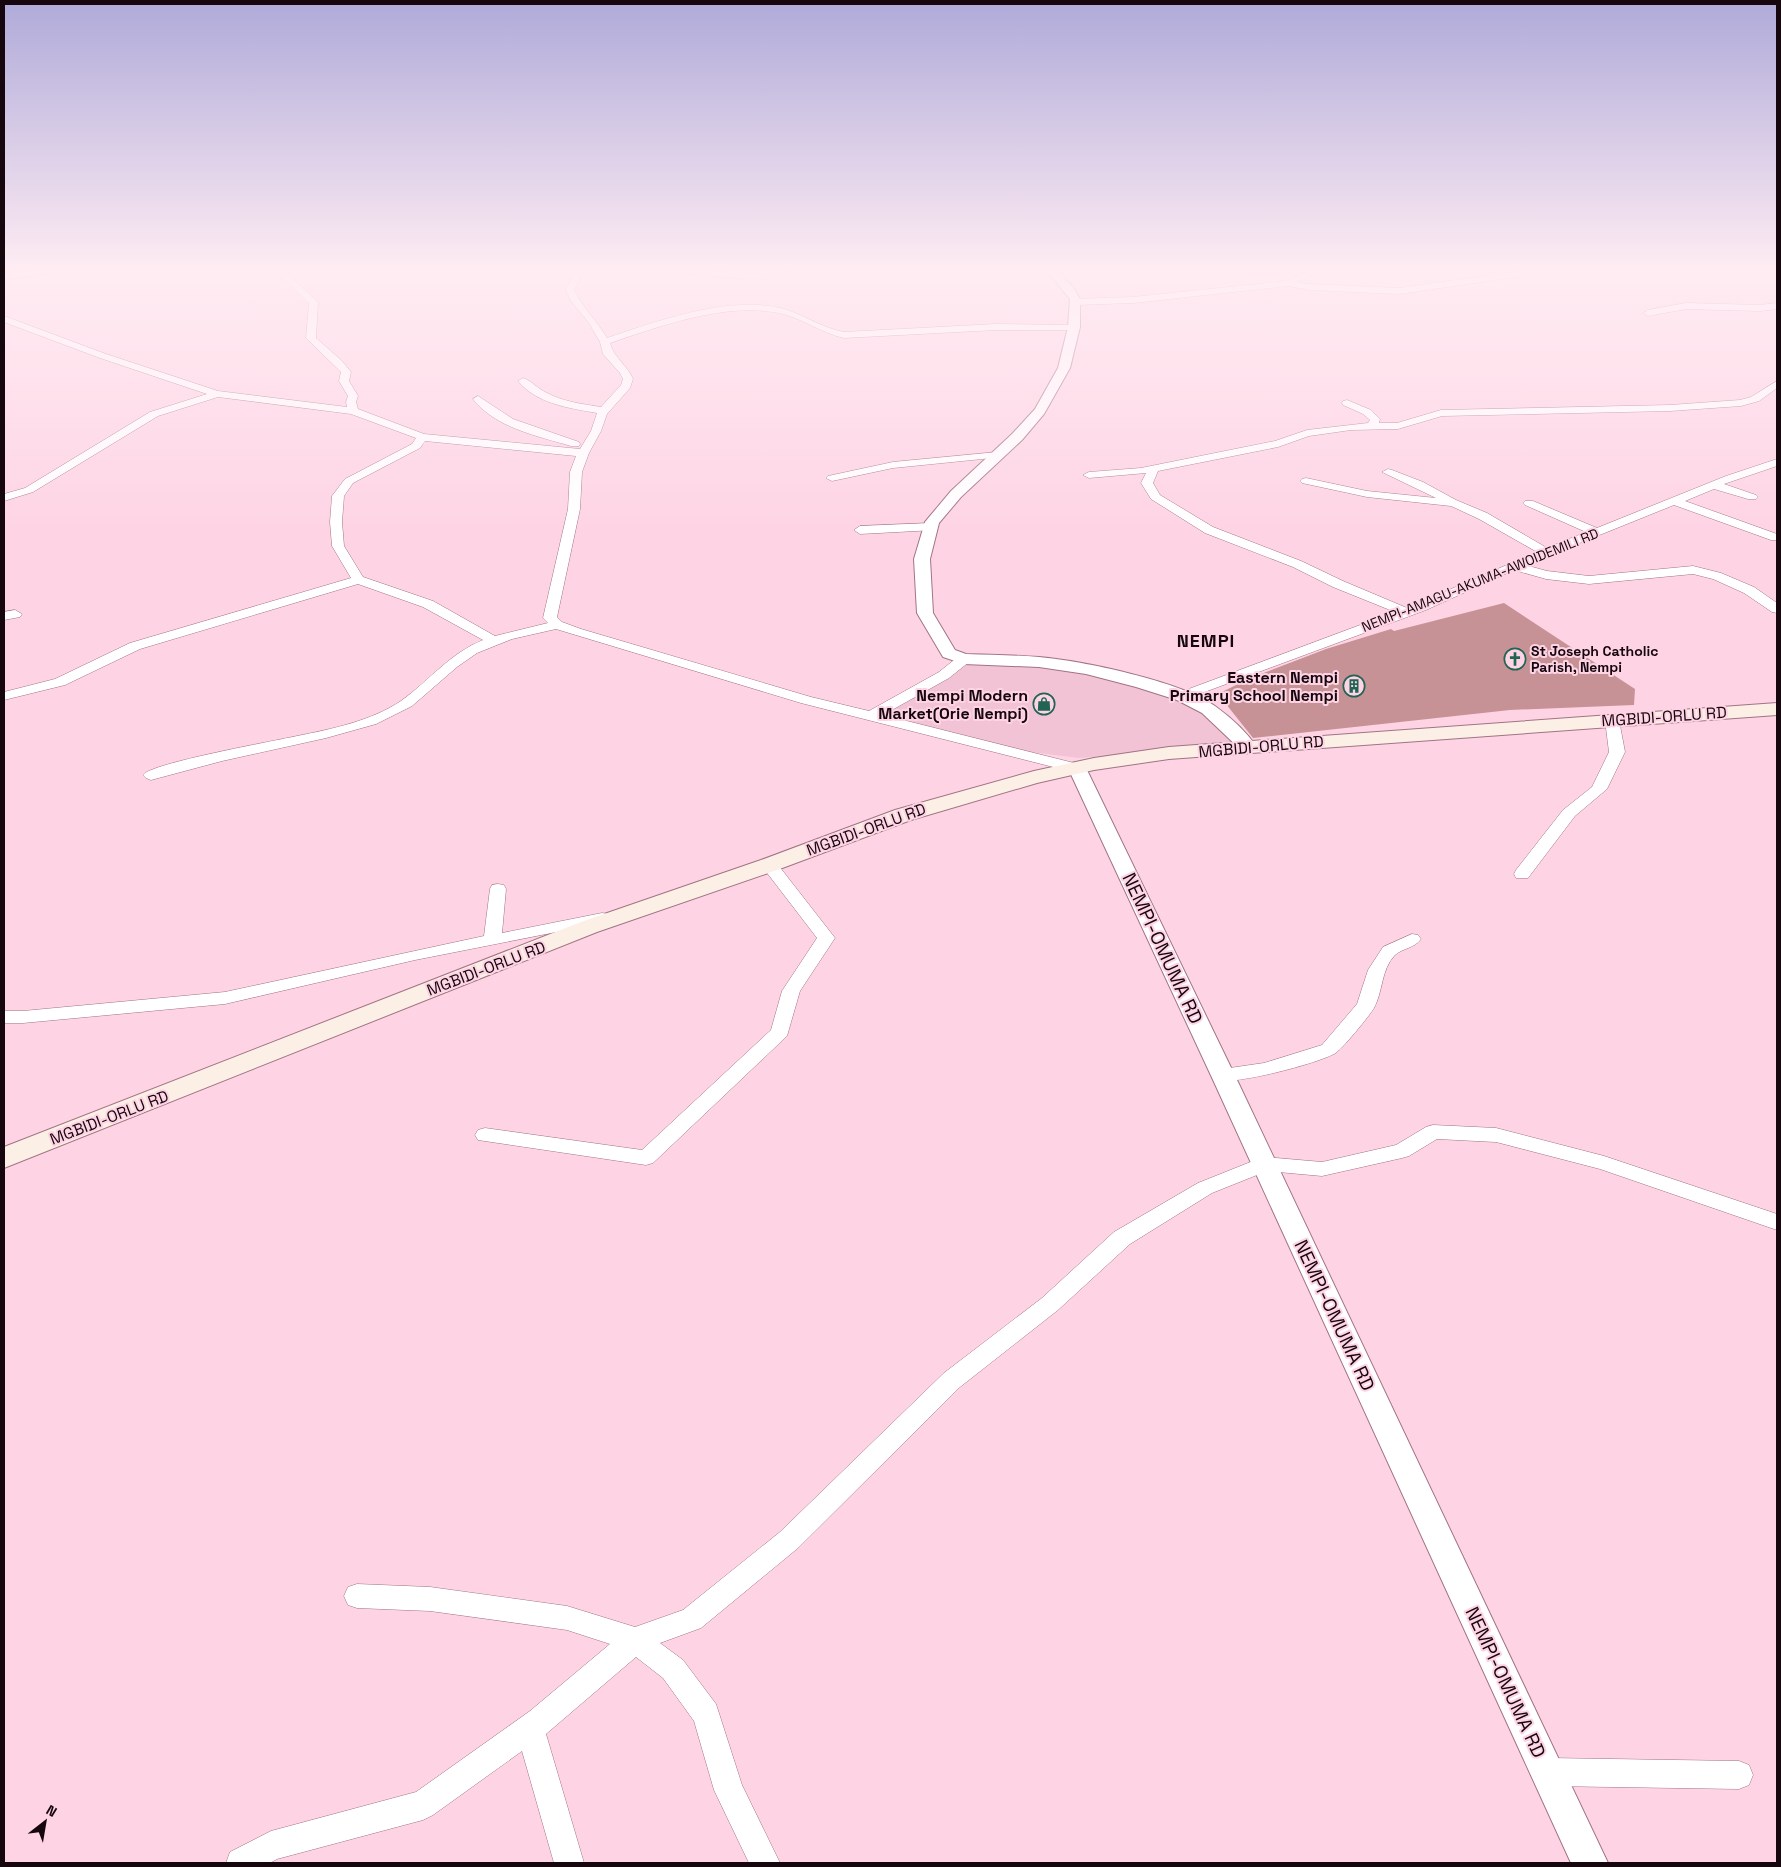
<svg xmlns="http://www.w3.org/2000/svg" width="1781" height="1867" viewBox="0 0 1781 1867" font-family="'Space Grotesk',sans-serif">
  <rect width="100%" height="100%" fill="#fed4e4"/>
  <path fill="#f2c3d5" d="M964,659L1046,663L1183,696L1247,746L1078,758L1031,752L877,713Z"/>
  <path fill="#c69296" d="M1504,603L1635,689L1634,705L1510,710L1253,738L1218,694L1248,679L1326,649L1391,629L1394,631Z"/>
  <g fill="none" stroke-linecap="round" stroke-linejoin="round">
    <g stroke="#a17385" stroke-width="1">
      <path id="minor" d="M45,269H70L66,272L4,279V273Z
        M273,269H282L318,302L316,338L342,361L351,372L349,381L358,396L356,402L358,409L424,434L580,449L591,431L597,413C569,408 537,404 518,381L523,378C532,381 538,389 547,393C564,402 583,404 601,407L621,385L623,379L620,373L603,354L600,342L589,323L571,301L566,290L576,269H584L574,290C582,307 597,321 607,338C658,321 726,296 780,308C802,313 821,328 844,332L996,324L1077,325V329L1074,330H996L844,338C821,333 802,318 779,313C726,302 660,326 610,343C614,358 627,365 633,379L630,388L607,414L601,431L589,453L582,472L580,509L557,617L562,622L581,629L811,697L869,711L939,672L959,656H969L971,659L969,662L949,678L883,715L1082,765L1085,768L1082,771L1077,773L801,703L556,629L512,639L477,653L457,667L412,706L376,724L326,738L222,761L151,780L146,778L143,775C151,763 275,741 297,736C332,729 371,721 401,701C429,681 450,653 483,640L423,607L358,584L140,649L65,685L4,700V692L55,679L130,643L351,578L332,546L330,522L332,496L345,479L412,444L416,438L351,414L218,397L158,416L33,492L4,501V494L25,488L150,412L207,394L100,358L4,322V316L106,354L218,391L347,407L346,402L348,396L339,381L341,372L306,338L309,303ZM425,441L576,456L570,472L568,509L543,618L548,623L495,636L433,601L363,577L344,546L342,522L344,496L353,483L420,448Z
        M657,269H692L752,273L777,269H791L763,278L752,279L661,272Z
        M1312,269H1323L1297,282L1309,284L1399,288L1534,269H1555L1551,272L1399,294L1309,290L1288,286L1133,303L1075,305L1071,302L1075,299L1133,297L1286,281Z
        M1686,303L1760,305L1777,303V309L1760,311L1686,309L1648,316L1643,313L1648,310Z
        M1777,381V388L1759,401L1741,406L1670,411L1442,416L1398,429L1351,430L1309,436L1278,447L1158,471L1153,483L1160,495L1213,527L1301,561L1343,581L1407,608L1537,552L1479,519L1451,506L1367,497L1302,483L1300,481L1302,479L1306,478L1367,491L1436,498L1382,472L1388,469L1392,470L1423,482L1456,500L1487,513L1547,548L1586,532L1525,505L1523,503L1525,501H1533L1597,528L1726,476L1777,459V466L1724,484L1756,495L1758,497L1756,499H1748L1714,489L1685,501L1777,534V540H1771L1674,505L1525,565L1547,571L1589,576L1693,566L1721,573L1754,587L1777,603V613L1772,612L1744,593L1713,579L1693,574L1589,584L1546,579L1514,570L1426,610L1183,700L1178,699L1176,696L1178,693L1395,612L1333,587L1293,567L1205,533L1151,499L1141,483L1146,473L1089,478L1083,475L1089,472L1141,468L1275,441L1307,430L1368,423L1370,420L1363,414L1343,405L1342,403L1343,401L1347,400L1371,410L1380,419L1379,423H1397L1441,410L1670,405L1740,400L1751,397Z
        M478,396L513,419L579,442L580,444L579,446H571C538,436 495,428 473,399Z
        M998,452L1004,455L1002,457L893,468L832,481L826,478L828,476L893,462Z
        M931,523L935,524L937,527L935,530L860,534L854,530L860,526Z
        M15,610L22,614L20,617L4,620V612Z
        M1612,716L1617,717L1619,720L1625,752L1607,789L1575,816L1528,878H1516L1514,874L1516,870L1563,810L1592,787L1609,752L1605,720L1607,717Z
        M769,860L775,861L835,938L800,991L787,1036L653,1163L646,1165L478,1140L475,1135L478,1130L485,1128L642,1150L771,1030L782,991L817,938L761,865L763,861Z
        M498,884L504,885L506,889L502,933L602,913L608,914L611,918L608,922L602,923L415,960L225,1004L23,1023H4V1011H23L225,992L484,936L490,889L492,885Z
        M1412,934L1418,935L1421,939C1415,948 1403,948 1395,955C1381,969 1383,992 1374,1008C1370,1015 1341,1051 1334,1054C1315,1064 1236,1085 1216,1080L1213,1075L1216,1070L1264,1063L1322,1045L1357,1004L1368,970L1383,947Z
        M1433,1125L1496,1128L1604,1156L1777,1214V1230L1600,1169L1496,1142L1437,1139L1409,1156L1402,1158L1322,1176L1267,1171L1212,1193L1130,1244L1058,1310L960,1387L798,1548L701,1628L660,1643L683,1660L716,1704L742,1785L780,1863H749L714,1790L694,1721L663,1678L636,1657L546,1734L584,1863H554L522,1751L433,1815L423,1820L277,1859L270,1863H226L230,1852L271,1831L416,1792L530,1711L610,1644L567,1630L430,1611L357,1608L348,1605L344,1596L348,1587L357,1584L430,1587L567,1606L635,1627L683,1610L780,1532L944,1373L1042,1298L1114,1232L1198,1183L1258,1159L1265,1157L1322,1162L1396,1145L1426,1127Z
        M1548,1758L1739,1761L1749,1765L1753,1775L1749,1785L1739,1789L1548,1786L1538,1782L1534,1772L1538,1762Z"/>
    </g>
    <g stroke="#a17385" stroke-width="2">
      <path id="tertiary" d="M1045,269H1056L1073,287L1080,299V327L1070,368L1044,414L1022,440L961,497L939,523L930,559L933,613L955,650L966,654C991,655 1015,655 1039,657C1083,661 1180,681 1215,706C1230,717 1246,731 1256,746L1253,750L1247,751L1241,750L1202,713L1177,700L1136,687L1086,674L1039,667L964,664L943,657L917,613L914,559L925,522L951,491L1012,434L1035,409L1058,368L1068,327L1070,299Z
        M1077,762L1084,764L1086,768L1238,1082L1608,1863H1571L1214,1082L1068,768L1070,764Z"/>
    </g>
    <g stroke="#a17385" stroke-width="2">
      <path id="secondary" d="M1777,703V715L1169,759L1094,770L1037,783L911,820L777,870L597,932L4,1168V1147L581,922L761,860L895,810L1034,771L1094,758L1169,747Z"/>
    </g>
    <use href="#minor" fill="#fff" fill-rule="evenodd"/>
    <use href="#tertiary" fill="#fff" fill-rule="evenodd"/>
    <use href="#secondary" fill="#fcefe6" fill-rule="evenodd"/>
  </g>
  <linearGradient id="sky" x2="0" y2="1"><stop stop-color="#afaad9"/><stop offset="0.51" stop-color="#ffecf3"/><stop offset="1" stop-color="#ffecf3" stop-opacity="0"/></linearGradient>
  <rect width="1781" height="530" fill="url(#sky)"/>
  <defs>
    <g id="church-ring" transform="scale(1.125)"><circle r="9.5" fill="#fed4e4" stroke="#216454" stroke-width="1.5"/><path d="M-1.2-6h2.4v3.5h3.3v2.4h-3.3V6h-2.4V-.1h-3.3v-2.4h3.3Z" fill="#216454"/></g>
    <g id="building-ring" transform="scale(1.125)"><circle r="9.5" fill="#fed4e4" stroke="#216454" stroke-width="1.5"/><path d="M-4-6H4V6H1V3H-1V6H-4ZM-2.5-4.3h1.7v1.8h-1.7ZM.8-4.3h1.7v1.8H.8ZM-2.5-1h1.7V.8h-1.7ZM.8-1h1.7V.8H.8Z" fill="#216454"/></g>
    <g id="shop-ring" transform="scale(1.125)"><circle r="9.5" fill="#fed4e4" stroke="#216454" stroke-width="1.5"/><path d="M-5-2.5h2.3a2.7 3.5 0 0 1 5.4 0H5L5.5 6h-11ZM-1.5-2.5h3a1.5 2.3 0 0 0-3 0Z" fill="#216454"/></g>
  </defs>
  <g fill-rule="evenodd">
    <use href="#church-ring" x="1515" y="659"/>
    <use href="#building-ring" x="1354" y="686"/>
    <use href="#shop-ring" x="1044" y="704"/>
  </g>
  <g text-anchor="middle" stroke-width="4" stroke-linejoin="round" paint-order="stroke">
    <g font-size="14" fill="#16060d" stroke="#fed4e4">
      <text transform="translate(1480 580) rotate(-22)" y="5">NEMPI-AMAGU-AKUMA-AWOIDEMILI RD</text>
    </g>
    <g font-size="14" font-weight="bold" fill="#16060d" stroke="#fed4e4" text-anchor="start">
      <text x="1531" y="656">St Joseph Catholic<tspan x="1531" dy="16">Parish, Nempi</tspan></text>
    </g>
    <g font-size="16" font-weight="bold" fill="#16060d" stroke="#fed4e4" text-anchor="end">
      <text x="1338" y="683">Eastern Nempi<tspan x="1338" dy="18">Primary School Nempi</tspan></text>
      <text x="1028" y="701">Nempi Modern<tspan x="1028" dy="18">Market(Orie Nempi)</tspan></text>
    </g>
    <g font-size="16" fill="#16060d" stroke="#fed4e4">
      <text transform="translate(1664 716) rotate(-4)" y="6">MGBIDI-ORLU RD</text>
      <text transform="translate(1261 746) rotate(-5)" y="6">MGBIDI-ORLU RD</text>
      <text transform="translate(866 829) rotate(-20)" y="6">MGBIDI-ORLU RD</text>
      <text transform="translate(486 968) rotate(-21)" y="6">MGBIDI-ORLU RD</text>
      <text transform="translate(109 1117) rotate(-21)" y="6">MGBIDI-ORLU RD</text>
    </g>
    <g font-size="18" font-weight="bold" letter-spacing="1" fill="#16060d" stroke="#fed4e4">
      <text x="1206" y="647">NEMPI</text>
    </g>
    <g font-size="19" fill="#16060d" stroke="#fed4e4">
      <text transform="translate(1163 948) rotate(65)" y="7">NEMPI-OMUMA RD</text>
      <text transform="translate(1335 1315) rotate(65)" y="7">NEMPI-OMUMA RD</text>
      <text transform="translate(1506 1682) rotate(65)" y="7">NEMPI-OMUMA RD</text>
    </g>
  </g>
  <rect width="1781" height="1867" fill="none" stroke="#16060d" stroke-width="10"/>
  <g transform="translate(45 1822) rotate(31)" stroke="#fed4e4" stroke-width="4" paint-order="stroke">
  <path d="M0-4L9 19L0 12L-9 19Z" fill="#16060d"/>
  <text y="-8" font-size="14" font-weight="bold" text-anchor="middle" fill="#16060d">N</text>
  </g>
</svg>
